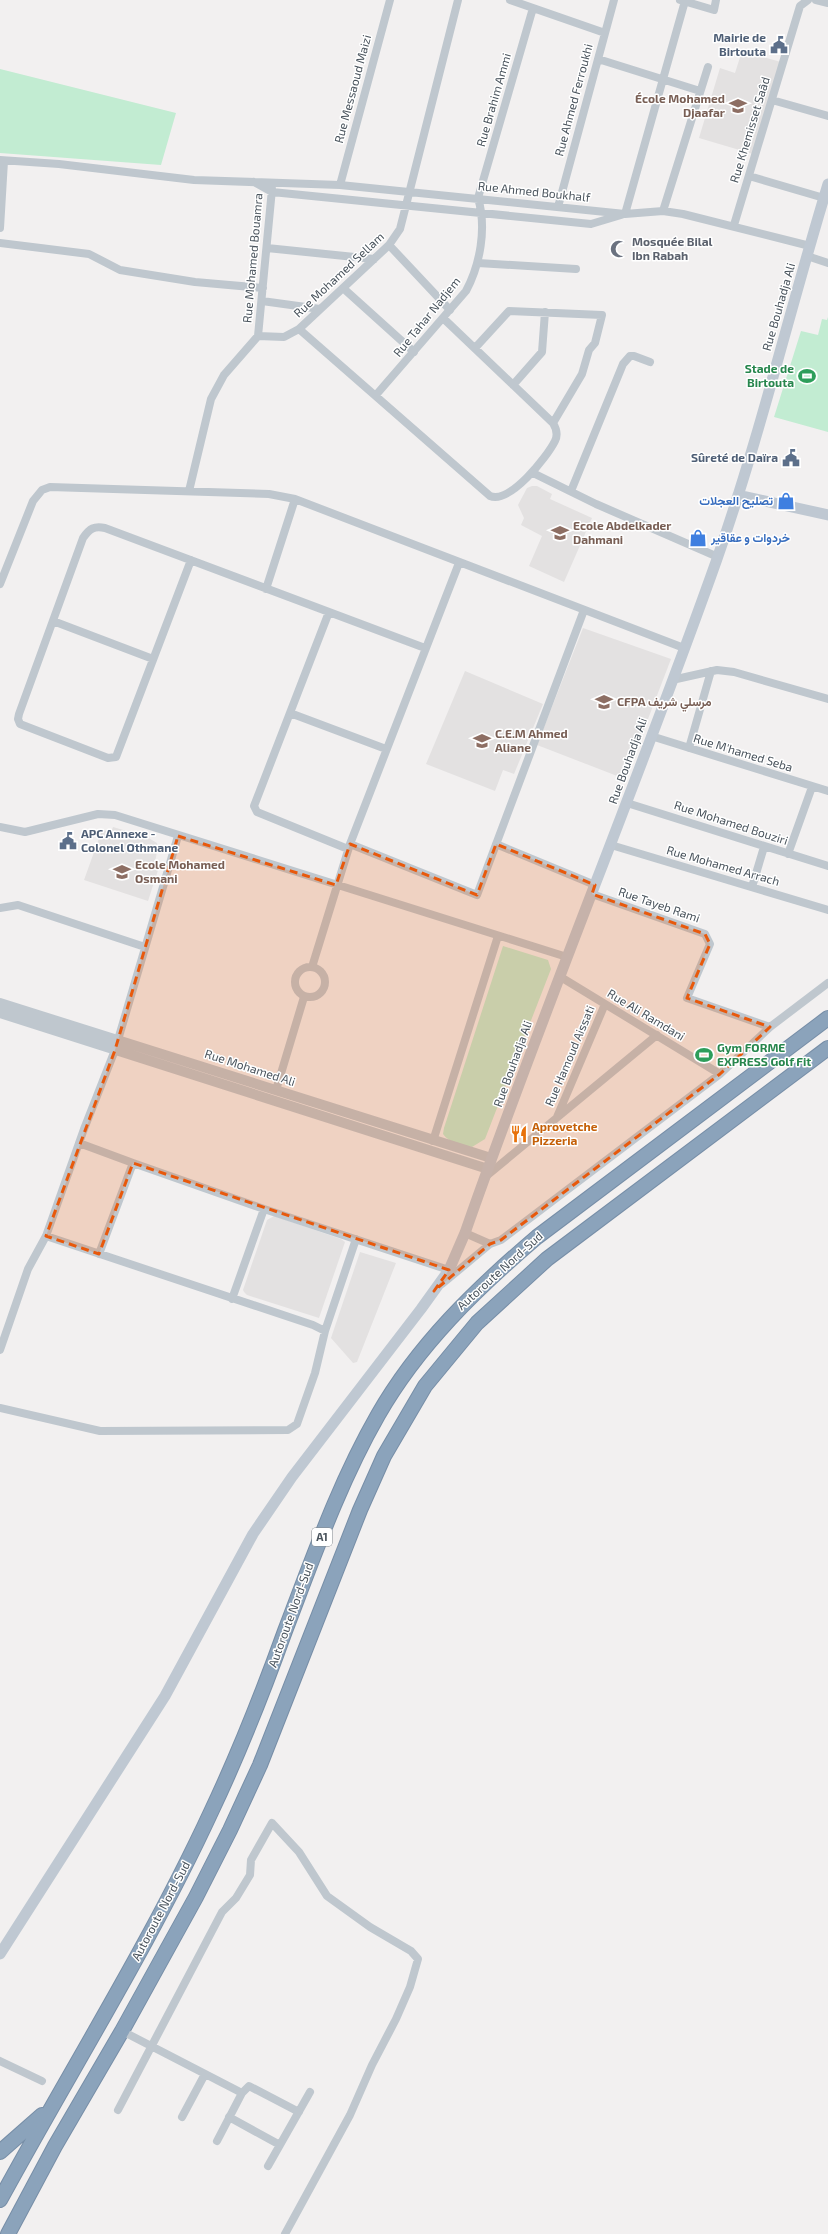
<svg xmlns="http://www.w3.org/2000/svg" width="828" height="2234" viewBox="0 0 828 2234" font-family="'Exo 2',Vazirmatn,sans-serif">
  <rect width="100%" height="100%" fill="#f2f0f0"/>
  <path fill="#e3e1e1" d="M742,51L781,62L753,154L699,138L720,68L735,73Z
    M532,486H537L552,494L550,499L592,518L564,582L529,566L542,536L521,525L524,518L518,505L527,488Z
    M583,628L671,659L625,779L537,745Z
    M465,671L543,704L514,774L503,770L495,791L426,764Z
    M113,827L147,837L157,843L158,847L155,862L160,864L148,901L84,880L102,830L111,832Z
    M274,1216L341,1239L345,1242L319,1318L247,1295L244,1292L243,1290L267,1220Z
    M360,1252L396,1263L357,1362L353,1363L331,1338Z"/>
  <path fill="#c2ecd2" d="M0,69L176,113L161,165L0,153Z
    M828,317V432L774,417L801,331L818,335L822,319L827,320Z
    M503,946L548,960L551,969L485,1139L472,1147C461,1145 449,1143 443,1134L444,1128Z"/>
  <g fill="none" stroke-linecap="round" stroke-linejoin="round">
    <g stroke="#778ea7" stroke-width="16">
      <path id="motorway" d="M0,2152L42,2115
        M0,2200C70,2071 149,1946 211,1812C239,1753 263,1692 285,1631C313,1558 339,1483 378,1415C418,1345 476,1289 537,1237L828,1018
        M8,2234L55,2146L122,2031L196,1897L230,1830L260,1765L360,1510L384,1456L425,1386L477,1323L547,1259L828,1048"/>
    </g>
    <path stroke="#bfc7ce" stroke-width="8" d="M510,0L605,33
      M680,0L714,10L716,0
      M816,0L828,3
      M598,59L700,91
      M772,100L828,116
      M0,160L59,164L194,180L340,185L625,214L663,211L683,214L810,246
      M749,176L824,198
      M254,182L272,192L591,224L621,215
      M340,185L390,0
      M558,207L614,0
      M663,211L708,67
      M625,214L685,1
      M734,225L800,6L808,0
      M0,228L4,161
      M0,243L89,254L120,270L195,282L263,288
      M389,245L450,310
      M267,248L374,259
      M807,256L828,263
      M478,263L576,269
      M343,288L414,352
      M262,301L320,309
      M299,329L389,245L400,229L458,0
      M258,336L284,337L299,329L490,496C510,504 547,457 555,441C558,435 556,428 553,423L443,318
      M258,336L272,189
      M475,348L509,311L602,315L595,343L589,350L582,374L553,423
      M513,385L542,352L545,312
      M376,395L466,291C480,265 487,228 478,198L533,8
      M533,473L596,504L718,557
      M189,491L211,399L224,375L258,336
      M571,491L623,364L630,356H634L650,362
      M191,560L116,757L108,758L20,724L18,719L19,714L83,538C90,528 94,526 105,528L425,648
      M0,584L33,501L42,490L50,487L269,494L295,499L684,648
      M266,589L295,499
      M329,612L254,806L257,812L348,849
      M53,621L153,659
      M672,680L717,670L734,672L828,699
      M290,713L386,749
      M651,736L828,791
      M689,748L711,671
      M627,803L828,866
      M0,827L25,832L98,814L115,815L567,957
      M350,844L477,895L584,610
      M496,844L595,885
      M611,845L828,910
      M788,854L812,787
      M752,887L764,847
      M592,894L705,934L710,944L687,998L770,1027
      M0,908L18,905L145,947
      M295 982a15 15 0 1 1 30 0a15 15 0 1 1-30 0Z
      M312,967L350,844L459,563
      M559,976L720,1074
      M276,1090L304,997
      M557,1117L605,1004
      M433,1141L498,936
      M79,1143L133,1163L99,1254
      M133,1163L264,1209
      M484,1178L657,1035
      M465,1233L490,1244
      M46,1236L313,1325L325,1331
      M442,1284L490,1244L501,1240L720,1074L770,1027L828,983
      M232,1299L264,1209L449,1270
      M0,1350L28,1269L46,1236L84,1129L115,1050L178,836
      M0,1408L100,1431L288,1430L297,1424L315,1373L325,1331L356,1239
      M122,2031L242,2093
      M0,2061L42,2081
      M118,2110L222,1912L236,1898L250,1875L251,1860L272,1823L299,1852L327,1896L370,1927L411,1951L418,1959L410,1987L396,2019L372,2065L350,2115L285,2234
      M182,2117L205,2074
      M229,2117L280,2145
      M217,2141L242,2093L249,2086L299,2112
      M268,2166L310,2092"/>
    <path stroke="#bfc7ce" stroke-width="10" d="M0,1003L491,1158
      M0,1013L488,1169"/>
    <path stroke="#bfc8d2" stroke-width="11" d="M738,495L828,515
      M0,1954L165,1696L253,1534L292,1477L421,1309L449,1270L465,1233C544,1007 637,785 717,559C760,436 790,309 828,184"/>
    <use href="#motorway" stroke="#8ba3bb" stroke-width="14"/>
  </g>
  <path fill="#e8590c" fill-opacity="0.2" stroke="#e8590c" stroke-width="3" stroke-dasharray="8 5" stroke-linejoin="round" d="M178,836L336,885L350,844L477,895L496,844L595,885L592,894L705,934L710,944L687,998L770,1027L720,1074L501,1240L490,1244L434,1291L449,1270L133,1163L99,1254L46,1236L115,1050Z"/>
  <defs>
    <g id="civic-bare" transform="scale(1.38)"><path d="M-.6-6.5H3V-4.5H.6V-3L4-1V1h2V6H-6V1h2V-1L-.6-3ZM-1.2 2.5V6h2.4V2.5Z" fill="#5c6f8a" stroke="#fff" stroke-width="2.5" paint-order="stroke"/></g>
    <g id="school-bare" transform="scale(1.38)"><path d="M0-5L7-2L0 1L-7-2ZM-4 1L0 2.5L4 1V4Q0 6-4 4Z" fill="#8d6e63" stroke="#fff" stroke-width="2.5" paint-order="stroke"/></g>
    <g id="mosque-bare" transform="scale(1.38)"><path d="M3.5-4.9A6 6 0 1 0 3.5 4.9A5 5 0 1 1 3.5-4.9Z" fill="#6b7280" stroke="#fff" stroke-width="2.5" paint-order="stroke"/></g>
    <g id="stadium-bare" transform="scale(1.38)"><path d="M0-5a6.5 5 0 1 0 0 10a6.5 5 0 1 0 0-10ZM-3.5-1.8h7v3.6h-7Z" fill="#2e9e5b" stroke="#fff" stroke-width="2.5" paint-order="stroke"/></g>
    <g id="shop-bare" transform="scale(1.38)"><path d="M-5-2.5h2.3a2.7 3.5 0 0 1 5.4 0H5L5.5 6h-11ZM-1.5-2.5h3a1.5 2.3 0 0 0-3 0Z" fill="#3f7fe0" stroke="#fff" stroke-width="2.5" paint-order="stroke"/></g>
    <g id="university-bare" transform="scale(1.38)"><path d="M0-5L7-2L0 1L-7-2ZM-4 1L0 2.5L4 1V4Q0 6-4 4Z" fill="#8d6e63" stroke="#fff" stroke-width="2.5" paint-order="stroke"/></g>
    <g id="restaurant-bare" transform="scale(1.38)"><path d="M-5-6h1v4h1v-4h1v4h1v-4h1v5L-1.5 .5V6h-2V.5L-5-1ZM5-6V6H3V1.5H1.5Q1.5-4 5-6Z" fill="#e8710a" stroke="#fff" stroke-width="2.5" paint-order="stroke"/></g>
  </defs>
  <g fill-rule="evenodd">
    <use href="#civic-bare" x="779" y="45"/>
    <use href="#school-bare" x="738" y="106"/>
    <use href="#mosque-bare" x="619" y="249"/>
    <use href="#stadium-bare" x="807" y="376"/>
    <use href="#civic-bare" x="791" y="458"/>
    <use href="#shop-bare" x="786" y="501"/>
    <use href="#school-bare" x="560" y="533"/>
    <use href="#shop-bare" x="698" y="538"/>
    <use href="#university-bare" x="604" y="702"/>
    <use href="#school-bare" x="482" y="741"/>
    <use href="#civic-bare" x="68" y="841"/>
    <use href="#school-bare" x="122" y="872"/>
    <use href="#stadium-bare" x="704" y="1055"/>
    <use href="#restaurant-bare" x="519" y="1134"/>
  </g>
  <g text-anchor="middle" stroke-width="3" stroke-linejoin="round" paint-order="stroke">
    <rect fill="#fff" stroke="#80878d" stroke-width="1" x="312" y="1528" width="20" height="18" rx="3"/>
    <g font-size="11" font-weight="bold" fill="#49535c">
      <text x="322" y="1541">A1</text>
    </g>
    <g font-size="12" font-weight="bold" fill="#4e5e75" stroke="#fff" text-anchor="end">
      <text x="766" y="42">Mairie de<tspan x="766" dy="14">Birtouta</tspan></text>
      <text x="778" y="462">Sûreté de Daïra</text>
      <text x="81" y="838" text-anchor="start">APC Annexe -<tspan x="81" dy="14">Colonel Othmane</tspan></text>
    </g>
    <g font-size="12" fill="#49535c" stroke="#fff">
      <text transform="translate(353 89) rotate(-75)" y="4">Rue Messaoud Maizi</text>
      <text transform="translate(494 100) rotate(-74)" y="4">Rue Brahim Ammi</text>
      <text transform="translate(574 100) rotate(-75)" y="4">Rue Ahmed Ferroukhi</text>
      <text transform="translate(750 130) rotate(-73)" y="4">Rue Khemisset Saâd</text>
      <text transform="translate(534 192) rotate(6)" y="4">Rue Ahmed Boukhalf</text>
      <text transform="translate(253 258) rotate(-85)" y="4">Rue Mohamed Bouamra</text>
      <text transform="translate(339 275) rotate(-43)" y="4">Rue Mohamed Sellam</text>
      <text transform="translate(779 307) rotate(-74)" y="4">Rue Bouhadja Ali</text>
      <text transform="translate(427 317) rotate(-51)" y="4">Rue Tahar Nadjem</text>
      <text transform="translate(743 753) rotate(17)" y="4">Rue M'hamed Seba</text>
      <text transform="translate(628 761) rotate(-70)" y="4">Rue Bouhadja Ali</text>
      <text transform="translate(731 823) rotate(18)" y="4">Rue Mohamed Bouziri</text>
      <text transform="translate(723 866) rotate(16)" y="4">Rue Mohamed Arrach</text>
      <text transform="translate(659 905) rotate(19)" y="4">Rue Tayeb Rami</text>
      <text transform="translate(646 1015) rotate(31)" y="4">Rue Ali Ramdani</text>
      <text transform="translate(570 1056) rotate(-67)" y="4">Rue Hamoud Aissati</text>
      <text transform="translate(513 1064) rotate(-70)" y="4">Rue Bouhadja Ali</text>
      <text transform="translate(250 1068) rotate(18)" y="4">Rue Mohamed Ali</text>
      <text transform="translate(500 1271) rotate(-42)" y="4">Autoroute Nord-Sud</text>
      <text transform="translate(291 1615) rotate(-70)" y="4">Autoroute Nord-Sud</text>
      <text transform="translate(161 1911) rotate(-62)" y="4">Autoroute Nord-Sud</text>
    </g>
    <g font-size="12" font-weight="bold" fill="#785e54" stroke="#fff" text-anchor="start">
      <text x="725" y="103" text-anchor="end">École Mohamed<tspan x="725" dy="14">Djaafar</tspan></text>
      <text x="573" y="530">Ecole Abdelkader<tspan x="573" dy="14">Dahmani</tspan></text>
      <text x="617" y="706">CFPA مرسلي شريف</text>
      <text x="495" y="738">C.E.M Ahmed<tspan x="495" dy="14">Aliane</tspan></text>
      <text x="135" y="869">Ecole Mohamed<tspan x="135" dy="14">Osmani</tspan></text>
    </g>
    <g font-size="12" font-weight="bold" fill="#5b616d" stroke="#fff" text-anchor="start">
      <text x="632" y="246">Mosquée Bilal<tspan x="632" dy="14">Ibn Rabah</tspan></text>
    </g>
    <g font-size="12" font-weight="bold" fill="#27864d" stroke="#fff" text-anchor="end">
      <text x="794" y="373">Stade de<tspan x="794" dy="14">Birtouta</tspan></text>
      <text x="717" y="1052" text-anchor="start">Gym FORME<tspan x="717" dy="14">EXPRESS Golf Fit</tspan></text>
    </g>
    <g font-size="12" font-weight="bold" fill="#366cbe" stroke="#fff" text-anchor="end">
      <text x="773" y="505">تصليح العجلات</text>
      <text x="711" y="542" text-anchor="start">خردوات و عقاقير</text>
    </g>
    <g font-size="12" font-weight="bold" fill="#c56008" stroke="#fff" text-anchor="start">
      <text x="532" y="1131">Aprovetche<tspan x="532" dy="14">Pizzeria</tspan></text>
    </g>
  </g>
</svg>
